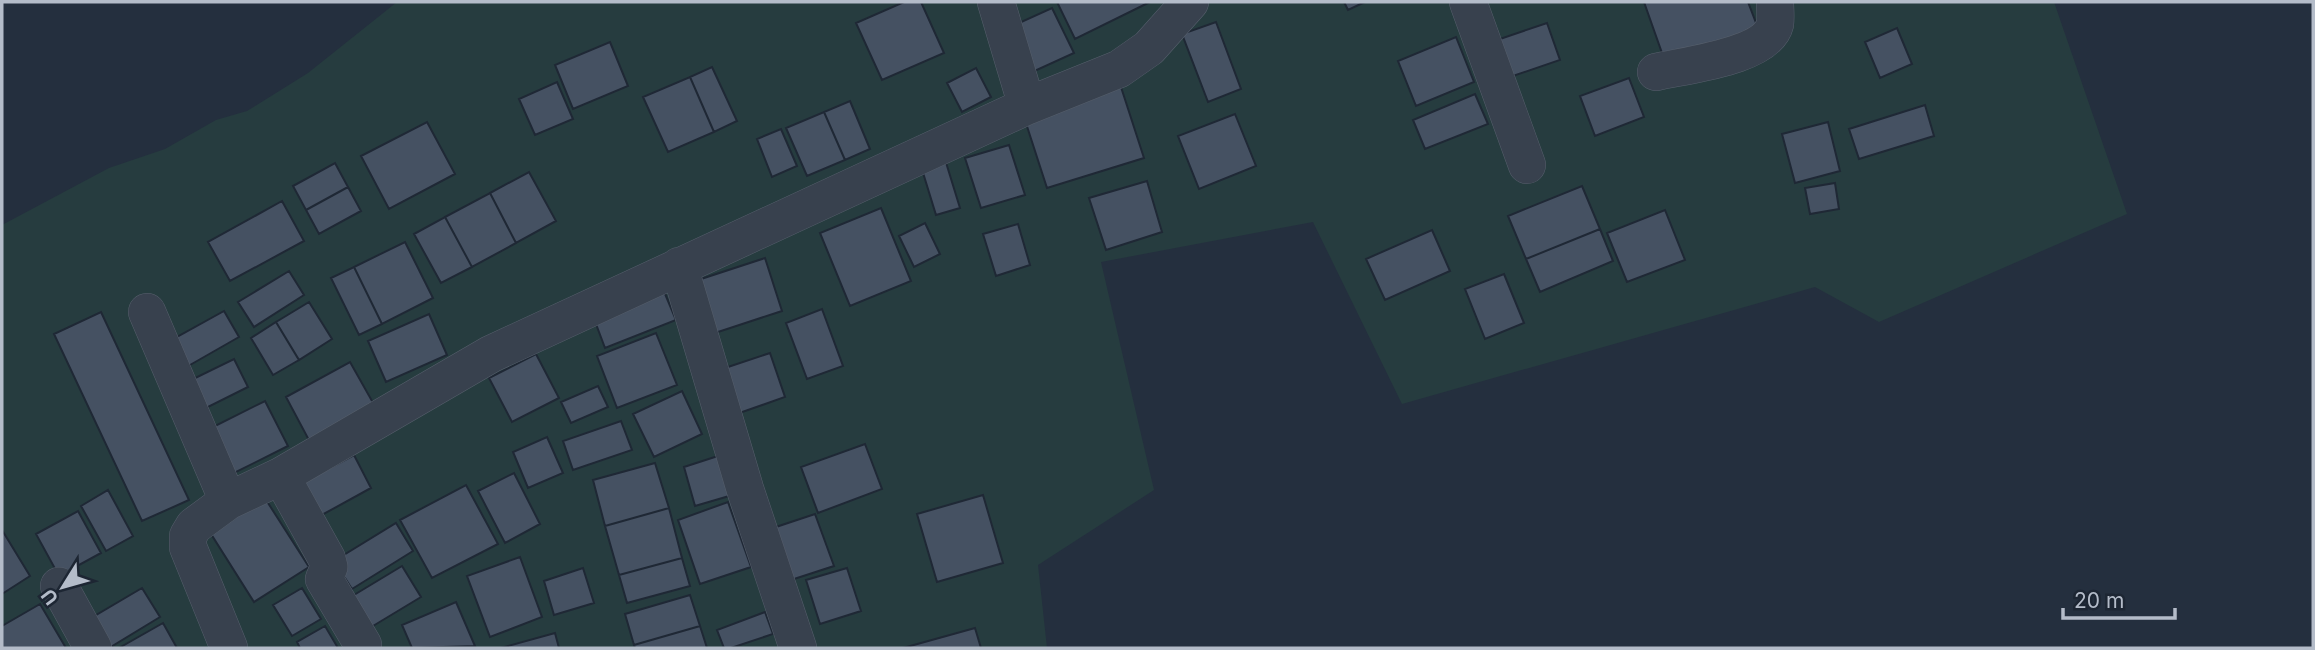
<svg xmlns="http://www.w3.org/2000/svg" width="2315" height="650" viewBox="0 0 2315 650" font-family="Inter,sans-serif">
  <rect width="100%" height="100%" fill="#242f3e"/>
  <path fill="#263c3f" d="M397,2H2054L2127,214L1879,322L1815,287L1402,404L1313,222L1101,262L1154,490L1038,565L1047,648H2V225L109,168L165,149L216,120L247,111L308,73Z"/>
  <path fill="#455162" stroke="#1f2835" stroke-width="2" d="M904,2H921L944,53L882,80L856,23Z
    M1057,2H1150L1075,39Z
    M1344,2H1365L1348,10Z
    M1644,2H1748L1761,36L1668,70Z
    M1052,8L1074,53L1028,74L1006,29Z
    M1216,22L1241,89L1208,102L1182,34Z
    M1547,23L1560,60L1504,79L1491,42Z
    M1897,28L1912,64L1880,78L1865,42Z
    M1456,37L1474,82L1416,106L1398,61Z
    M610,42L628,86L573,109L555,65Z
    M712,67L737,121L714,132L690,77Z
    M976,68L991,97L962,112L947,83Z
    M690,77L714,132L668,152L643,97Z
    M1629,78L1644,117L1595,136L1580,96Z
    M557,82L573,119L535,135L519,99Z
    M1120,84L1144,158L1047,188L1023,114Z
    M1475,94L1488,124L1425,149L1413,120Z
    M850,101L870,149L845,160L824,112Z
    M1925,105L1934,136L1859,159L1849,129Z
    M824,112L845,160L807,176L786,128Z
    M1235,114L1256,166L1199,189L1178,136Z
    M427,122L455,174L389,209L361,156Z
    M1828,122L1840,171L1795,183L1782,134Z
    M781,129L797,166L772,177L757,139Z
    M1009,145L1025,195L981,208L965,158Z
    M944,156L960,208L936,215L920,163Z
    M335,163L348,187L306,210L293,186Z
    M529,172L556,221L516,243L490,193Z
    M1147,181L1162,232L1106,250L1089,198Z
    M1835,183L1839,209L1810,214L1805,188Z
    M1582,186L1600,229L1526,259L1508,216Z
    M348,187L361,211L319,234L306,210Z
    M490,193L516,243L472,267L445,217Z
    M282,201L304,241L230,281L208,242Z
    M881,208L911,281L850,306L820,233Z
    M1665,210L1685,260L1627,282L1607,233Z
    M445,217L472,267L441,283L414,234Z
    M925,223L940,254L914,267L899,236Z
    M1018,224L1030,265L996,276L983,234Z
    M1600,229L1613,261L1540,292L1526,259Z
    M1432,230L1450,271L1385,300L1366,259Z
    M405,242L433,298L382,324L354,267Z
    M765,258L782,311L715,333L698,280Z
    M354,267L382,324L359,335L331,278Z
    M289,271L304,295L254,327L238,302Z
    M1504,274L1524,323L1485,339L1465,289Z
    M663,289L676,320L605,348L593,316Z
    M309,302L332,339L299,360L276,322Z
    M822,309L843,366L807,379L786,323Z
    M224,311L239,337L183,369L168,342Z
    M101,312L189,500L142,521L54,334Z
    M429,314L447,355L386,382L368,341Z
    M276,322L299,360L273,375L251,338Z
    M656,333L677,385L617,408L597,356Z
    M770,353L785,397L731,416L716,371Z
    M536,354L559,398L512,422L489,378Z
    M234,359L248,387L204,409L189,381Z
    M350,362L376,408L311,444L286,397Z
    M598,386L608,407L571,423L561,402Z
    M682,391L702,434L654,457L633,414Z
    M265,401L288,446L224,478L201,433Z
    M621,421L632,450L573,470L563,441Z
    M547,437L563,473L528,488L513,452Z
    M865,444L882,489L818,513L801,467Z
    M724,454L736,494L695,506L684,467Z
    M354,455L371,488L320,516L302,483Z
    M655,463L669,508L605,526L593,480Z
    M514,473L540,524L505,543L478,491Z
    M466,485L498,544L432,578L400,520Z
    M108,490L133,536L106,551L81,506Z
    M261,492L309,567L254,602L206,526Z
    M983,495L1003,563L937,582L917,514Z
    M728,502L751,567L700,584L678,520Z
    M669,508L682,558L619,575L605,526Z
    M78,511L101,553L59,576L36,534Z
    M815,514L834,566L791,580L773,528Z
    M396,523L413,551L352,589L334,561Z
    M2,530L30,576L2,594Z
    M520,557L542,617L490,637L467,576Z
    M682,558L690,586L627,603L619,575Z
    M402,566L421,597L368,629L349,598Z
    M583,568L594,603L554,615L544,581Z
    M847,568L861,611L820,624L806,580Z
    M142,588L160,617L109,648L81,624Z
    M302,588L321,619L292,636L273,605Z
    M690,595L700,626L634,645L625,614Z
    M456,602L475,646L412,648L402,625Z
    M40,604L66,648H2V626Z
    M765,612L773,634L731,648H724L717,630Z
    M163,623L177,648H119Z
    M325,626L338,648H300L297,642Z
    M700,626L707,648H635L634,645Z
    M975,628L981,648H903Z
    M555,633L559,648H501Z"/>
  <g fill="none" stroke-linecap="round" stroke-linejoin="round">
    <g stroke="#565f6c" stroke-width="38">
      <path id="street" d="M996,2L1027,106L1119,69L1149,48L1190,2
        M1468,2L1527,165
        M1656,72C1685,65 1767,57 1775,24C1776,17 1775,9 1775,2
        M679,266L745,489L798,648
        M147,312L228,501
        M281,476L327,559L329,567L324,579L363,645
        M59,586L93,648
        M229,648L188,547V536L194,526L228,501L281,476L491,354L1027,106"/>
    </g>
    <use href="#street" stroke="#38414e" stroke-width="37"/>
  </g>
  <rect width="2315" height="650" fill="none" stroke="#b4bcc9" stroke-width="7"/>
  <g transform="translate(63 587) rotate(233)" stroke="#1d2633" stroke-width="5" paint-order="stroke">
  <path d="M0-5L12 26L0 18L-12 26Z" fill="#b4bcc9"/>
  <text y="-10" font-size="19" font-weight="bold" text-anchor="middle" fill="#b4bcc9">U</text>
  </g>
  <path d="M2063 608v10h112v-10" fill="none" stroke="#b4bcc9" stroke-width="3.5"/>
  <text x="2074" y="608" font-size="21" fill="#b4bcc9" stroke="#1d2633" stroke-width="5" paint-order="stroke">20 m</text>
</svg>
